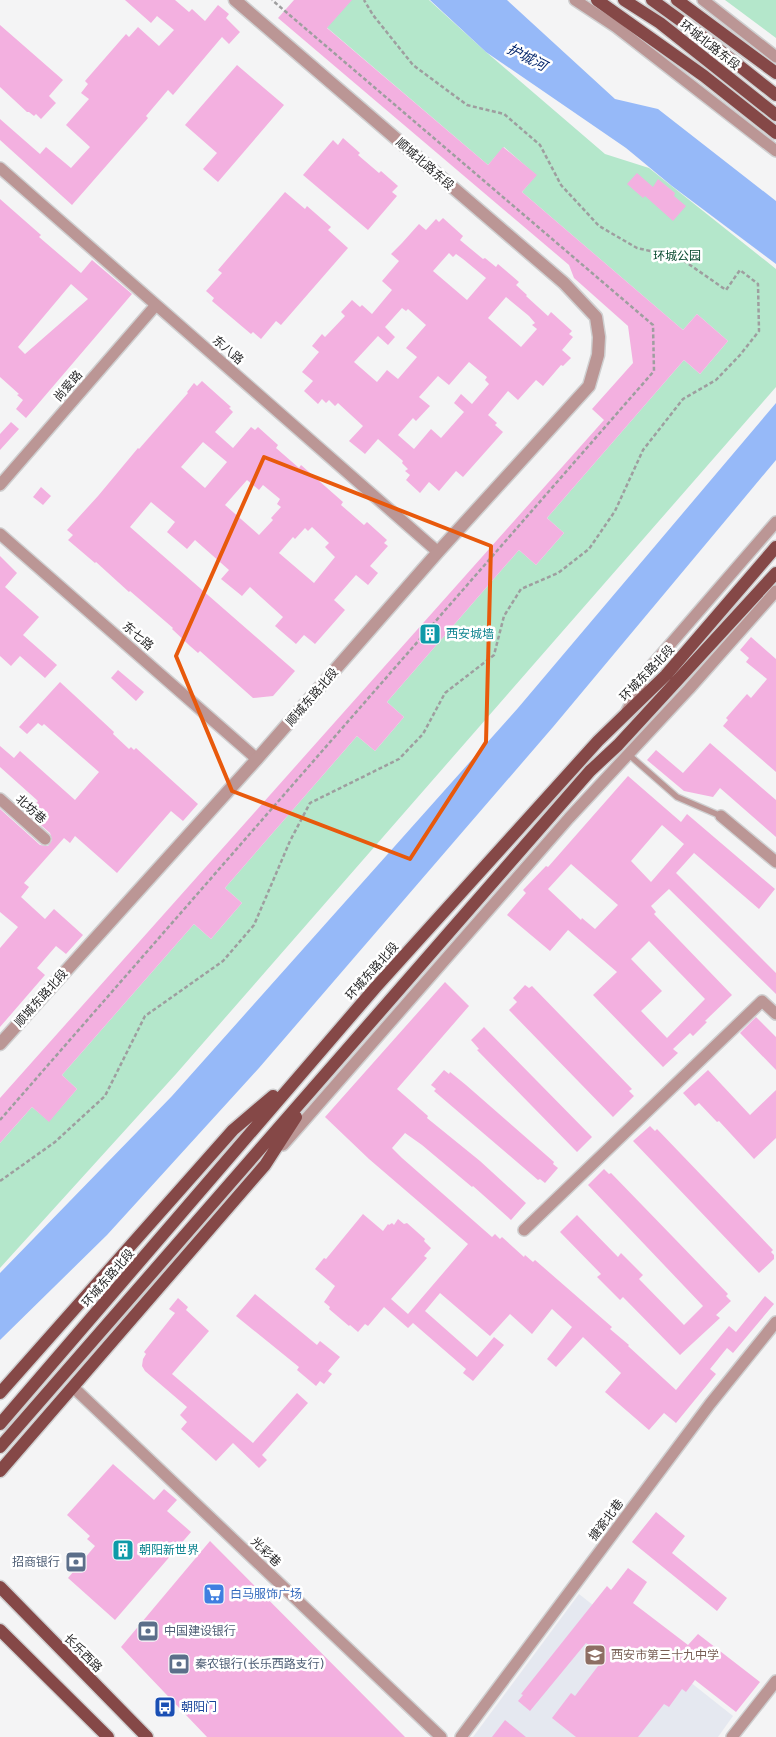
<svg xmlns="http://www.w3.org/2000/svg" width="776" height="1737" viewBox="0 0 776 1737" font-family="'DejaVu Sans','Noto Sans SC',sans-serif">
  <rect width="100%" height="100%" fill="#f4f4f5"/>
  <path fill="#e5e8f0" d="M579,1594L733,1716L718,1737H473Z"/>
  <path fill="#b4e7cb" d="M312,0H429L486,52L605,154L649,168L776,269V387L176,1074L0,1268V1143L32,1107L49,1121L77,1089L62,1075L194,924L211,939L242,903L225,888L357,736L375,751L404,717L387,702L519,550L536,565L564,533L547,518L684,360L700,374L728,341L697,314L683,330L522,192L536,175L504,147L488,165L304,8Z
    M725,0H776V38Z"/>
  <path fill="#96b9f8" d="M430,0H507L615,99L658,109L776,201V264L672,186L626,148L486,52Z
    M776,403V460L553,727L259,1068L107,1235L0,1340V1273L172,1096L518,708Z"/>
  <path fill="#f3b0e0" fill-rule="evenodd" d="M125,0H175L189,12L192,9L205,21L218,5L229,14L226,18L240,32L229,44L222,37L173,95L168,90L146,116L148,118L72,205L0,140V119L40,154L46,147L71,168L90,147L66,125L89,99L81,93L88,84L85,81L126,34L129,37L138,27L159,46L174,30L157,16L151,23Z
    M294,0H352L327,28L488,165L503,147L537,175L522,192L683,330L697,314L728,341L700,374L684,360L547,518L564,533L536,565L519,550L387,702L404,717L375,751L357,736L225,888L242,903L211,939L194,924L62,1075L77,1089L49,1122L32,1107L0,1143V1098L604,420L592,409L633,363L628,326L574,278L569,265L278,18Z
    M0,25L63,80L49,96L56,103L41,119L36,114L34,116L29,112H27L0,87Z
    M237,65L284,105L218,182L203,169L217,153L185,125Z
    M343,138L360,153L358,155L379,173L381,171L398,186L392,192L397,196L368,230L303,175L333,140L338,145Z
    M637,173L653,187L658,179L675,193L674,196L686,206L673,221L645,196L643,198L627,184Z
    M285,192L305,209L307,206L331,227L328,230L348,248L281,325L276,321L261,339L253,332L251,334L212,301L214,298L206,291L222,273L218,270Z
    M0,199L41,235L39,237L81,273L92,260L132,294L26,418L16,409L23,400L17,395L19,394L0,377ZM71,284L88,299L25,354L18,347Z
    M443,218L463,236L460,240L483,259L485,258L496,267L498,264L519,282L516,285L527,295L526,296L548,316L551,312L572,331L569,334L573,337L562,350L571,358L563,366L561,365L543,386L536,380L518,400L508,391L488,415L497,423L495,425L503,432L463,477L456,471L439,491L429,482L420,493L406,480L410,475L405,471L408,469L402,463L403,461L378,439L365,454L349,441L363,426L338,403L335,406L329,400L326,403L322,399L318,404L304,391L313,381L302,372L319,352L312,346L322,334L325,337L345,316L341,312L352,300L360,307L362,305L372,314L392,290L382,281L399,261L391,254L402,243L419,224L426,230L436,219L439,222ZM449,253L453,257L456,254L463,259L486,278L467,300L433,271ZM506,297L529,316L535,323L532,325L537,329L521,347L488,318ZM402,308L406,311L408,309L426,325L406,348L417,357L398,379L387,370L377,382L354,362L378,336L388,345L395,337L385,327ZM469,362L487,377L485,380L489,384L472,404L461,394L454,403L464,412L441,438L431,429L414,449L398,435L413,418L416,421L430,406L419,397L438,376L449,385Z
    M202,381L231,407L229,408L233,412L215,432L233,448L251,427L255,430L258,427L278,445L276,448L299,468L301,465L343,502L341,505L364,525L367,522L387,540L384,543L388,546L370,566L378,573L368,585L356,575L334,600L345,610L315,644L304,635L296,644L275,626L283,617L250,587L242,596L221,579L229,570L195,540L187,549L167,532L175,522L151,502L130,527L295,671L273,696L253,698L200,651L198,653L190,646L172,629L173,628L130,591L129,592L96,562L95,563L68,540L73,535L67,530L98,496L138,448L139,449L188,393L187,392L194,383L197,386ZM203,442L227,462L205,488L181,467ZM247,480L259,490L263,485L280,499L277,504L281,507L271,518L273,520L259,535L225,505ZM312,527L329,543L325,547L335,557L314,583L279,553L293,537L295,539L305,528L308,531Z
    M11,422L19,429L0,450V434Z
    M41,487L51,496L43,505L33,497Z
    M0,556L17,573L5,587L39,617L23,635L57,665L45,678L20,656L11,666L0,656Z
    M751,637L776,659V772L723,726L728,720L726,718L747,694L751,698L767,679L746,662L749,658L740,650Z
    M118,670L144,692L136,701L111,678Z
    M60,682L114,732L113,734L129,749L131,747L134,750L136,748L198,804L183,821L171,811L117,873L75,836L70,843L64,838L24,883L29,887L21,897L45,919L54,909L83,935L66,954L56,946L37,968L45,975L0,1027V948L18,927L0,912V809L40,845L48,846L52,840L50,833L27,813L38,801L0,767V746L14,758L20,751L75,800L99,772L44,724L42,726L38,723L27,734L19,727Z
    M710,743L776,800V837L720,788L713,797L684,791L647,760L656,750L683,773Z
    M628,776L681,822L687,814L775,889L759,909L694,853L676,873L776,973V994L669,889L651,906L656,912L654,914L732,995L705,1021L707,1022L693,1036L690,1033L673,1049L678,1053L663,1067L593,995L617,972L568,930L550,951L507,915L526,893L523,890L546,866L548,867ZM662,825L684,844L651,882L631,861ZM571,864L618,905L595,929L582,918L581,920L548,889ZM649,941L705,999L667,1038L641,1011L662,991L631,959Z
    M445,982L469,1006L397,1089L428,1116L427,1118L480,1161L526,1203L511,1220L473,1186L472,1187L422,1145L405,1133L392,1148L402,1158L492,1237L495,1234L500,1239L502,1237L524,1257L525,1255L533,1262L535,1260L612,1327L610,1329L629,1345L628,1346L676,1390L729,1326L736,1332L765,1296L774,1304L733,1353L727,1348L710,1369L716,1374L676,1423L664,1413L649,1430L605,1392L621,1373L583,1337L556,1367L547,1359L572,1327L552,1309L532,1334L510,1314L490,1336L440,1293L425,1311L477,1357L494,1337L504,1345L473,1381L463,1373L466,1369L413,1323L408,1328L384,1307L368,1326L365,1324L358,1332L350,1325L349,1326L329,1309L330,1307L324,1302L335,1286L315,1269L324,1258L326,1259L363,1214L383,1231L388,1224L389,1225L392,1223L394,1225L398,1219L404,1224L407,1223L425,1239L424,1241L431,1248L424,1256L427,1258L391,1299L408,1314L468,1244L369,1159L325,1117Z
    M525,985L529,988L532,986L632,1089L629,1091L634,1096L613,1117L509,1010L517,1002L513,998Z
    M756,1017L776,1037V1070L740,1033Z
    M484,1027L592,1137L577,1152L477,1050L479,1049L471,1040Z
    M444,1070L449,1074L450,1072L466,1085L554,1162L553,1164L558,1168L545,1183L540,1179L538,1180L434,1091L436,1089L431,1085Z
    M708,1070L750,1115L776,1090V1138L754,1159L719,1121L717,1122L699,1103L695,1106L683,1093Z
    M650,1126L655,1131L657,1129L773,1250L771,1252L774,1255V1259L759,1273L633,1141Z
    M604,1169L609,1174L611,1173L674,1238L728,1294L726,1296L731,1301L716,1315L720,1318L680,1355L623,1297L620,1300L597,1277L601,1274L560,1232L577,1215L618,1257L621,1253L643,1275L639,1279L684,1325L703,1306L588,1185Z
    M255,1294L317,1345L320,1341L340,1357L328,1371L332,1374L324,1384L320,1381L316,1386L297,1370L299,1367L236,1316Z
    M178,1298L188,1307L186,1310L209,1331L172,1374L253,1443L297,1393L308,1403L262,1455L267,1460L259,1468L233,1443L216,1461L181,1429L187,1422L180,1415L187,1407L145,1371L142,1366L143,1359L146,1354L144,1352L175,1313L169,1309Z
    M113,1464L154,1500L164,1489L177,1500L167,1511L191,1532L115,1620L68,1578L95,1546L87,1539L90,1536L67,1515Z
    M656,1512L685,1536L672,1553L727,1598L717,1611L632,1542Z
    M210,1541L405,1737H207L121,1647Z
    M628,1568L647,1582L633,1603L688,1645L698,1634L760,1682L736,1712L695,1680L686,1692L682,1689L669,1707L664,1704L638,1737H576L552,1718L571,1693L575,1696L605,1657L586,1643L530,1711L518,1701L523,1695L521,1694L607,1586L611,1590Z
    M505,1720L526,1737H492Z"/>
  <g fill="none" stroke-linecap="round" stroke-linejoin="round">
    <g stroke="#cfcfd0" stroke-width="8">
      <path id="service" d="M628,754L677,797L721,816"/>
    </g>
    <g stroke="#cfcfd0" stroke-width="14">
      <path id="minor" d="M575,0L616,27L776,151
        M703,0L776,57
        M0,168L438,552
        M0,485L156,305
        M0,534L257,759
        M627,711L648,670L776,522
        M0,799L45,839
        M721,816L776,862
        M283,1145L569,818L689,689L776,591
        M524,1230L762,1001L776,1014
        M73,1387L441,1737
        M461,1737L710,1404L776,1322
        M732,1737L776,1681"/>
    </g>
    <g stroke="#cfcfd0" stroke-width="15">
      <path id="tertiary" d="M0,1044L257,759L438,552L589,386L598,355L599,337L596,317L564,283L235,0"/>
    </g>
    <g stroke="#cfcfd0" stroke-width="15">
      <path id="primary" d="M597,0L704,76L776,133
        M624,0L660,23L776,115
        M652,0L699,34L776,95
        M677,0L776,73
        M0,1393L233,1130L273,1096
        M0,1424L375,988L598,741L666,675L776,547
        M0,1447L590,771L618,745L776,573
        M0,1471L265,1165L296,1117
        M0,1587L147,1737
        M0,1630L108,1737"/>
    </g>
    <path stroke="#9e9e9f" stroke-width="2.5" stroke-dasharray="4 2.5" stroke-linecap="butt" d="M0,1120L654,371L653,325L272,0
      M0,1181L55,1142L105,1096L145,1016L223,961L254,925L290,841L310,803L399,759L423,734L445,693L494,655L504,616L521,589L558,573L589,549L615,511L643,450L683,399L716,380L740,355L759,331L758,284L740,270L726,290L680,258L637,248L599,226L561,185L540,145L504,114L467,105L413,65L373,15L364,0"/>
    <use href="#service" stroke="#bb9695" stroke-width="5.5"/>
    <use href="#minor" stroke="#bb9695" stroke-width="11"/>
    <use href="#tertiary" stroke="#bb9695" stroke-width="12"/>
    <use href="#primary" stroke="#854847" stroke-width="12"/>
  </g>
  <path fill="none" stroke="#e8590c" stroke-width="4" stroke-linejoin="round" d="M264,457L491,546L486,742L410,859L232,791L176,656Z"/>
  <defs>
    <g id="building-square" transform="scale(1.125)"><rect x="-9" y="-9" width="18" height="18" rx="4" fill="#0f9aa8" stroke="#fff"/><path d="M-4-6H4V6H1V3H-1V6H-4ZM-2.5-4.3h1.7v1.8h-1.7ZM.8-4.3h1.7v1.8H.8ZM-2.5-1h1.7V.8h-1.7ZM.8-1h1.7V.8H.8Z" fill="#fff"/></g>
    <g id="bank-square" transform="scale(1.125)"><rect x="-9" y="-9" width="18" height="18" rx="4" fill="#5c6f8a" stroke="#fff"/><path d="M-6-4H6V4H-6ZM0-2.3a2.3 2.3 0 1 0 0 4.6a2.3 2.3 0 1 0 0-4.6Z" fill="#fff"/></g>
    <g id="supermarket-square" transform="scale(1.125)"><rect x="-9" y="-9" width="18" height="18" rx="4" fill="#3f7fe0" stroke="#fff"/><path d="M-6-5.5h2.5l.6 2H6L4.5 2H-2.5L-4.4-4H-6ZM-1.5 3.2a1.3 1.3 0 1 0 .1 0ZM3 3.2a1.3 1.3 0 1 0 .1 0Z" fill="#fff"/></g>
    <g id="school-square" transform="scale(1.125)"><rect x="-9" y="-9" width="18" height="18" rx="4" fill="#8d6e63" stroke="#fff"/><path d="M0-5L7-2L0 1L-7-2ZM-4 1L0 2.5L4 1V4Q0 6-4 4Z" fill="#fff"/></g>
    <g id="bus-square" transform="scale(1.125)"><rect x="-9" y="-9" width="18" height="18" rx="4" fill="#1a4fb4" stroke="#fff"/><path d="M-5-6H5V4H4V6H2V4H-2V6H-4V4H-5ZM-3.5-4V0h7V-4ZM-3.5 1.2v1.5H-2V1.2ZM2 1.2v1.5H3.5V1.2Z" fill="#fff"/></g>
  </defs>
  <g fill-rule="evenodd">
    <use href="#building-square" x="430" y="634"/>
    <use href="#building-square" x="123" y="1550"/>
    <use href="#bank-square" x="76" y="1562"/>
    <use href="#supermarket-square" x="214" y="1594"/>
    <use href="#bank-square" x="148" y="1631"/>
    <use href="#school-square" x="595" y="1655"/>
    <use href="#bank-square" x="179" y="1664"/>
    <use href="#bus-square" x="165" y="1707"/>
  </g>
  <g text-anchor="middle" stroke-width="5" stroke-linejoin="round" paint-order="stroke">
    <g font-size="12" fill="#262627" stroke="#fff">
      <text transform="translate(710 45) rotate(38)" y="4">环城北路东段</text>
      <text transform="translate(425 164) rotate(41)" y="4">顺城北路东段</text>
      <text transform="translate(228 350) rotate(41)" y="4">东八路</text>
      <text transform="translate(68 386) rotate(-49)" y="4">尚爱路</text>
      <text transform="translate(138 636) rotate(41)" y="4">东七路</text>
      <text transform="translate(647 673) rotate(-46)" y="4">环城东路北段</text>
      <text transform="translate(312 697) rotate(-49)" y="4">顺城东路北段</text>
      <text transform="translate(31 809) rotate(42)" y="4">北坊巷</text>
      <text transform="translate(372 971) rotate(-48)" y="4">环城东路北段</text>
      <text transform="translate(41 998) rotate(-48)" y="4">顺城东路北段</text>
      <text transform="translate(108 1278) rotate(-49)" y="4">环城东路北段</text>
      <text transform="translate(606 1520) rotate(-53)" y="4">搪瓷北巷</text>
      <text transform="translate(266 1552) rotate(44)" y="4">光彩巷</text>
      <text transform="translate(83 1653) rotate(45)" y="4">长乐西路</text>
    </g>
    <g font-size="12" fill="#08492f" stroke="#fff">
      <text x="677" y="260">环城公园</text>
    </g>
    <g font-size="12" fill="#0d838f" stroke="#fff" text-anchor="start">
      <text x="446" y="638">西安城墙</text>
      <text x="139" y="1554">朝阳新世界</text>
    </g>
    <g font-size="12" fill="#4e5e75" stroke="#fff" text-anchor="start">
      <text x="60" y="1566" text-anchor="end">招商银行</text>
      <text x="164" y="1635">中国建设银行</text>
      <text x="195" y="1668">秦农银行(长乐西路支行)</text>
    </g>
    <g font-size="12" fill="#366cbe" stroke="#fff" text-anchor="start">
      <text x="230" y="1598">白马服饰广场</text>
    </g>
    <g font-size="12" fill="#785e54" stroke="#fff" text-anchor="start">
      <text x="611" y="1659">西安市第三十九中学</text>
    </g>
    <g font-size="12" fill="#164399" stroke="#fff" text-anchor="start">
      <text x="181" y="1711">朝阳门</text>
    </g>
    <g font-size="14" font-style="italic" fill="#04266d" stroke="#fff">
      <text transform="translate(527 57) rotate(27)" y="5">护城河</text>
    </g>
  </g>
</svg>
